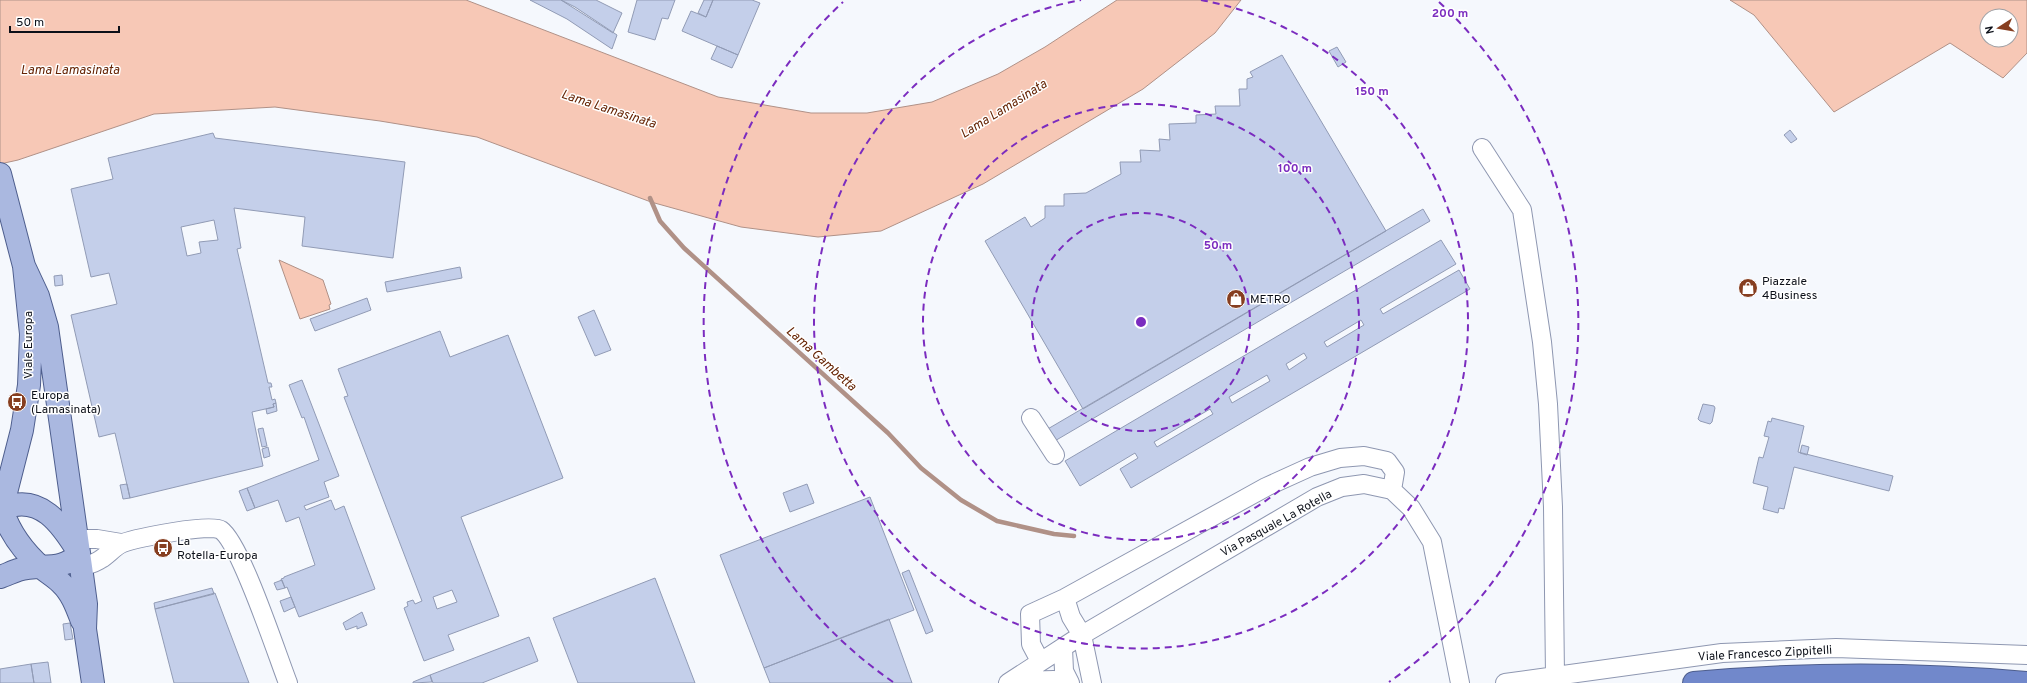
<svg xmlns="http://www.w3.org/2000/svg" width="2027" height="683" viewBox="0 0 2027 683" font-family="Overpass,sans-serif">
  <rect width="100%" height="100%" fill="#f5f8fd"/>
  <path fill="#f7c8b6" stroke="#b09187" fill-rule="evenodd" d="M0,0H466L718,97L811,113H867L932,102L998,74L1045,47L1117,0H1241L1215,33L1143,89L983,184L881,231L818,237L741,227L651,202L477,137L380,121L275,107L154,114L18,160L0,164Z
    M1730,0H2027V53L2003,78L1950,43L1834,112L1754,15ZM1987,16H2011V40H1987Z
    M279,260L323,280L331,304L329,305L330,309L300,319Z"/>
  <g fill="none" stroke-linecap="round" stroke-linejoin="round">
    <path stroke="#b09187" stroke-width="4.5" d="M650,198L660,221L684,248L888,433L921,468L961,500L997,521L1054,534L1074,536"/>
  </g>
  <path fill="#c4cfea" stroke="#919bb5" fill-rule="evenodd" d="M530,0H561L575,7L617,35L612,49L567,19Z
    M561,0H596L622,13L613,33Z
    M637,0H675L668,19L662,18L655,40L628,32Z
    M704,0H713L706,17L698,13Z
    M713,0H752L760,3L738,55L682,31L691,11L706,17Z
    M717,46L738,55L732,68L711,59Z
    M1337,47L1346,62L1338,67L1329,51Z
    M1282,55L1386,231L1083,409L985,241L1025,217L1031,227L1045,218V206H1064V194L1086,193L1121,174L1120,162H1141L1140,150L1160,151L1159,139L1170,140L1169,124L1196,123V115L1216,114L1215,106H1240L1239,89H1247V79L1253,77L1250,72Z
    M1790,130L1797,139L1791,143L1784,135Z
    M213,133L215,138L405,162L393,258L302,246L305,217L234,208L241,248L237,249L268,383H271L272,387H269L272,400L275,399L276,403L273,404L274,407L252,412L263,466L130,498L115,433L99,437L71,315L117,304L109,273L91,277L71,189L113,179L108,158ZM214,220L218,240L199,242L201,253L187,256L181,227Z
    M1423,209L1430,221L1053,442L1046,430Z
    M1441,240L1456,264L1380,309L1383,314L1459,270L1470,289L1131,488L1120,469L1138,458L1135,453L1080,486L1065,461ZM1361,320L1364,325L1327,347L1324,342ZM1304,353L1307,358L1289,370L1286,364ZM1267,375L1270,381L1232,403L1229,397ZM1210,409L1213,414L1157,447L1154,442Z
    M460,267L462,278L387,292L385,282Z
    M62,275L63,285L55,286L54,276Z
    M367,298L371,310L315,331L310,319Z
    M594,310L611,350L595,356L578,317Z
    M440,331L450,357L508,335L563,478L461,517L499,616L448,635L454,650L424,661L404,608L408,606L407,602L413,600L415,604L422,601L344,397L348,396L338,369ZM452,590L457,602L437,609L433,597Z
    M302,380L339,476L324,482L329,497L304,506L306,510L331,500L335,510L344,506L375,589L299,617L287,587L285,588L281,579L284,578V577L315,565L299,517L286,522L278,500L255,508L247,488L319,460L304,417L302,418L289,385Z
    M276,403L277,411L267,414L266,409L274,407L273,404Z
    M1703,404L1714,406L1715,408L1712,422L1710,424L1700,421L1698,419Z
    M1772,418L1804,426L1798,452L1893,476L1889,491L1794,467L1784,509L1779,508L1778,513L1763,509L1768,487L1753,483L1759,457L1763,458L1769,437L1764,436L1768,421L1771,422Z
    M263,428L267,446L262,447L258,429Z
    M1802,445L1809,447L1807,455L1800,453Z
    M268,447L270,456L264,458L262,449Z
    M127,484L130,498L123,499L120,485Z
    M807,484L814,503L790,512L783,493Z
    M247,488L255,508L247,511L239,491Z
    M870,497L914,610L764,668L720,555Z
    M909,570L933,631L926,634L902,573Z
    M655,578L695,683H578L553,618Z
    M282,580L285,588L277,590L274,583Z
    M212,588L214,594L155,609L154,603Z
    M215,593L249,683H174L155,609Z
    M291,597L295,607L284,612L280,601Z
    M362,612L367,625L357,629V626L346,630L343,623Z
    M889,619L912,683H770L764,668Z
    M70,623L73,639L65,640L63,624Z
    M529,637L538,661L482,683H433L430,675Z
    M48,662L51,683H34L31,664Z
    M31,664L34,683H0V669Z
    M430,675L432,682L413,683V682Z"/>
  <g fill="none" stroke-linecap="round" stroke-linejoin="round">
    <g stroke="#8e97b1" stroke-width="20">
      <path id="minor" d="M1482,148L1522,210L1542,342L1548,404L1553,507L1555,676
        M1031,418L1055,455
        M77,539H97L121,543
        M81,567C88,565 96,563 101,559C108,555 115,546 123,543C137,538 211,523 221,530C241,544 277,655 288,683
        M1065,598L1071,617L1082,635L1092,683
        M1063,648L1064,671L1070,683
        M1040,661L1031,644L1030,614L1065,598L1266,487L1310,467L1340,458L1364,456L1387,461L1395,472L1392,490
        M1012,681L1054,680L1060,683
        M1008,683L1082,635L1317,497L1342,487L1364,484L1392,490L1411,508L1432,542L1460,683
        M1505,683L1722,653L1836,648L2027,655"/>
    </g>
    <g stroke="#4e5e8d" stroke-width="24">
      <path id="major" d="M0,174L24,266L31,334L29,385L22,430L0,516
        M24,266L38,296L47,327L81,567L86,604L85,629L93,683
        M2,509C9,532 24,552 42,568C48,573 55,577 61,583C72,593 77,608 82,621
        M0,577C6,575 12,572 18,570C41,563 62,573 79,553C62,525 40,492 2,509"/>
    </g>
    <g stroke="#4e5e8d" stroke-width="24">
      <path id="highway" d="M1694,683C1805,673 1916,673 2026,683"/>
    </g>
    <use href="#minor" stroke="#fff" stroke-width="18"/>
    <use href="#major" stroke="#aab8e0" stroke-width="22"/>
    <use href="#highway" stroke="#7188cb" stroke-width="22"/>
  </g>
  <g fill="none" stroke="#7b2cbf" stroke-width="2" stroke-dasharray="7 5">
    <circle cx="1141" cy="322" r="109"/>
    <circle cx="1141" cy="322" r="218"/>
    <path d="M1201 0A327 327 0 1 1 1081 0"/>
    <path d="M893 682A437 437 0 0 1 843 2M1439 2A437 437 0 0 1 1389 682"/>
  </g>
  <defs>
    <g id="shop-disc" transform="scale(1)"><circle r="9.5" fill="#863e20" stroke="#fff"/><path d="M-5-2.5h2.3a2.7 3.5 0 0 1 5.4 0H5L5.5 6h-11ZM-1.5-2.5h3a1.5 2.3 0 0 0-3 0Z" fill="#fff"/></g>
    <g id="bus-disc" transform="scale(1)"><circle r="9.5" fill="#863e20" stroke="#fff"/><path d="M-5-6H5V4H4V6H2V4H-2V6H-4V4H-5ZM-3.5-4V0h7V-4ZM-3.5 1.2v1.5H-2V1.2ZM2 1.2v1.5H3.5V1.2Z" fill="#fff"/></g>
  </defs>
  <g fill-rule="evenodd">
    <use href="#shop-disc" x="1748" y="288"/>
    <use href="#shop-disc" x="1236" y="299"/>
    <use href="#bus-disc" x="17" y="402"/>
    <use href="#bus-disc" x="163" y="548"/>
  </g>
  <g text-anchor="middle" stroke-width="3" stroke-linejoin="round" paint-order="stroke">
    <g font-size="12" fill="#0c1019" stroke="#fff" text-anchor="start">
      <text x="1762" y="285">Piazzale<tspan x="1762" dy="14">4Business</tspan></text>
      <text x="1250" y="303">METRO</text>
      <text x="31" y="399">Europa<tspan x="31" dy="14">(Lamasinata)</tspan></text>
      <text x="177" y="545">La<tspan x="177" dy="14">Rotella-Europa</tspan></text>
    </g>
    <g font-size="12" fill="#0c1019" stroke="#fff">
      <text transform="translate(28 345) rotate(-90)" y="4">Viale Europa</text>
      <text transform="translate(1276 523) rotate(-29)" y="4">Via Pasquale La Rotella</text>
      <text transform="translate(1765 653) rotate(-3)" y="4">Viale Francesco Zippitelli</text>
    </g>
    <g font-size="13" font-style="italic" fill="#652303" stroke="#fff">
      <text x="70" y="74">Lama Lamasinata</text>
      <text transform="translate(609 108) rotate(18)" y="5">Lama Lamasinata</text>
      <text transform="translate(1003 108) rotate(-32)" y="5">Lama Lamasinata</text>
      <text transform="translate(822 358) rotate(42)" y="5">Lama Gambetta</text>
    </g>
  </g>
  <circle cx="1141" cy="322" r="6" fill="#7b2cbf" stroke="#fff" stroke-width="2"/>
  <g font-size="12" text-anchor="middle" font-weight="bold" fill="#7b2cbf" stroke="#fff" stroke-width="3" stroke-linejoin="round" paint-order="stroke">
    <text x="1450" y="17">200 m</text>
    <text x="1372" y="95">150 m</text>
    <text x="1295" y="172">100 m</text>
    <text x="1218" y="249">50 m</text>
  </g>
  <g transform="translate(1999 28) rotate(258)"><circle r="19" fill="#ffffff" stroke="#9e9fa3"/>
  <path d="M0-3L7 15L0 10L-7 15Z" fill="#863e20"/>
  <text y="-6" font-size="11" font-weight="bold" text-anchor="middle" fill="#0c1019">N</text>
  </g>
  <path d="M10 26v6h109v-6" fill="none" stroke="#0c1019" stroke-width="2"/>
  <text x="16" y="26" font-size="12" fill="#0c1019" stroke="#ffffff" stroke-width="3" paint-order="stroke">50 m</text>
</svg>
